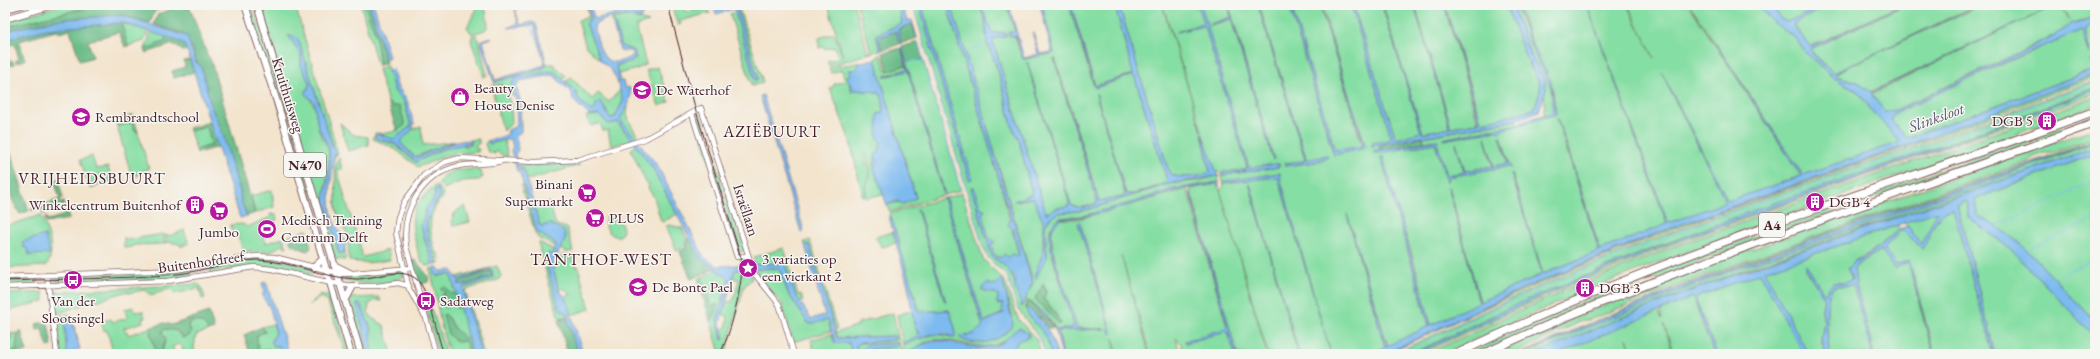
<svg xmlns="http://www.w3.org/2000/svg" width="2100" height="359" viewBox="0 0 2100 359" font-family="'EB Garamond',serif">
  <rect width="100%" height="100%" fill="#f6f6f2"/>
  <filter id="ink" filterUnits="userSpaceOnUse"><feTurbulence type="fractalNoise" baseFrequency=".025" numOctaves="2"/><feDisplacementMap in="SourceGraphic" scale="8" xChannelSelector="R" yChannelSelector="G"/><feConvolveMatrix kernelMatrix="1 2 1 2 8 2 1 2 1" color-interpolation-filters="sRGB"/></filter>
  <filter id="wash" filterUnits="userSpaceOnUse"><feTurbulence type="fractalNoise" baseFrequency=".012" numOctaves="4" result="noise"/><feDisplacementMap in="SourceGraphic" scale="16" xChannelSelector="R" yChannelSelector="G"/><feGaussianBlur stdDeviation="0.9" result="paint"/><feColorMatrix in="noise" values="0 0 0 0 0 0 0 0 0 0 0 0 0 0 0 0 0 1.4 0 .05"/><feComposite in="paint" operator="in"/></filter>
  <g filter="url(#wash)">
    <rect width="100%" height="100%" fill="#f3e4cd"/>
    <path fill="#85dea3" stroke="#687e67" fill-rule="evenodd" d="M63,5H98L5,27V21Z
      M246,5H251L266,41L330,257L312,201L302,179Z
      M260,5H295L338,153L334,158L335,153L298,39L295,45L301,54V66L310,84L305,94C318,106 315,110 318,127C320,137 329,144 329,155C330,173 323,190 326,207L339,253H343L345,249V260L335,259Z
      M361,5H365L375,33L380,65H377Z
      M479,5H485L488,26L485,30L472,34L467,27Z
      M586,5H588L591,18L587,21C589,35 596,46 600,60L586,47L578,20L589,17Z
      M671,5H681L688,12L708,5L710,14L709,13L680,21L681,24L678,25Z
      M828,5H854L868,53L871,52L857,5H899L902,24L876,35L880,50L829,66L827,61L838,58L835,47L825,49L823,47L819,48V38L834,33L844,60Z
      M913,5H919L971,179L922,5H947L1001,186L1019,256L1001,258L994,255L990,244L994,243L993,240H989L981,213L985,211L980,208L973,194L993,258C996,260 1001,262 1004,265C1015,276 1017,292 1022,306L1033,282L951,5H979L985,20L987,43L998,70L1012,126L1019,140L1032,194L1015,201L1033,198L1043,221V255H1047L1045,225L1050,218L1059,213L1086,210L1169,184L1202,180L1218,175L1219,182L1169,190L1134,202L1082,216L1060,218L1050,228L1052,254L1074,327L1056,330L1052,322L1031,302L1027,300C1021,315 1039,324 1045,335C1049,341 1050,348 1051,354H1045L1041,341L1018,309L1007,276L989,259L983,247ZM1044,285L1046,291L1043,298L1054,311L1061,324H1059L1035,298Z
      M981,5H1007L1015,32H1008L1015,36L1022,58L1025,59L1054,53L1042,5H1069L1094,87L1133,75L1135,78L1167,180L1166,183L1135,194H1126L1096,94L1125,194L1123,197L1099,201L1055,58L1097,201V203C1087,206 1080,210 1071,205L1027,62L1069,202L1068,206L1057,208L1046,213L993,42V39L1006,36L1005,33H992Z
      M1071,5H1115L1133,74L1095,86Z
      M1119,5H1162L1202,132L1163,5H1198L1204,23L1176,32L1203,26L1205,27L1247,167L1246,170L1223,172L1224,175L1279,167V164L1249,169L1201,5H1228L1231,17L1210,24V25L1231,19L1273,159L1229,5H1258L1305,159L1304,161L1285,163V166L1315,162L1328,157L1327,155L1307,161L1306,158L1259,5H1289L1333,153L1366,147L1347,91L1322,5H1351L1391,136L1390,140L1372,146L1379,145L1380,149L1374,151L1395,150L1435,143L1447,182L1448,177L1509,166L1511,169L1501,136L1508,163L1494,166L1485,138L1493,166L1465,171L1456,143L1464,172L1446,175L1437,142L1434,140L1424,142L1423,137L1516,120L1518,124L1442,139L1497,131L1499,132L1501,130L1556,114L1553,90L1547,73L1534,49L1518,5H1587L1651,179L1587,5H1627L1654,58L1628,5H1689L1801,176L1728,202L1668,86L1727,202L1600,250L1566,142L1557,119L1599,251L1543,274L1512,173L1543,275L1480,302L1449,186L1479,303L1431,325L1413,258L1381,157L1429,326L1388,346L1347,214L1385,348L1372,354H1299L1250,184L1298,354H1268L1220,190L1267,354H1237L1190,189L1217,184L1220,190L1224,186L1221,173L1215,171L1202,133L1210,172C1200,177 1175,181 1169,172Z
      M1291,5H1320L1362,146L1335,151Z
      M1353,5H1382L1421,132L1420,134L1396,139L1394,137Z
      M1383,5H1414L1450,127L1449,129L1422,133Z
      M1415,5H1444L1478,123L1451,127Z
      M1445,5H1506L1531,68L1540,84V92L1534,109L1494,120L1481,122Z
      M1512,5H1516L1532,49L1551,87L1554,112L1544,116L1545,81L1530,54Z
      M1690,5H1757L1773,22L1795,38L1806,53L1834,78L1858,91L1871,110L1901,142L1803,176Z
      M1772,5H1824L1787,22L1781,19Z
      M1829,5H1901L1809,47L1799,31L1794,27V23Z
      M1904,5H1976L1834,73L1811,51L1813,47Z
      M1980,5H2058L2071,21L2060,5H2095V17L2072,24L2060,32L2014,55L1893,111L1885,112L1883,110L1872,94L2053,6L1873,91H1869L1857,82L1836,76L1837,73L1844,68Z
      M738,11H740L763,82L752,86L730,14L735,12L755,80L758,79Z
      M627,16L649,22L636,26L646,64L637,69L618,74L616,66L635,60L636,57L629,48L624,49L621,46L614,21L612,22L611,19Z
      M121,23L148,31L144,41L128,46Z
      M2095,23V68L2091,60L2093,70L1907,138L1891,120V116L1900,110L2079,30H2083L2090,51L2085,28Z
      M151,32L167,37L164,42L145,49Z
      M477,35L487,75L484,77L471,41L472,36Z
      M881,54L886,71L906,65L907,69L884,76L908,71L944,195L890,212L887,205L916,198L875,59Z
      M923,60L961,190L945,195L906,61Z
      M861,62L855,71L851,70L854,90L879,92C884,99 884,106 882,114L879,113L881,143L879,153L876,154L874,169L883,194L867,198C864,185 869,184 870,173C871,166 865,161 866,152L864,159L870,173L865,185L866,196L863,197L850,141L830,88L834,86V84L845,81L842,70L831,73L829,68C840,65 849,65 861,62Z
      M547,64H553L566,76L563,79L555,72L516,78L512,85L514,96H512L507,86L494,83C504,71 536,77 547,64Z
      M387,66L395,92L404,101L411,126L395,139L375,138L394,144L416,162L442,149L470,145L471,140L479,139V144H476V149H479L478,152L451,154L418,167L395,149L373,139L375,133C387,134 394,133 405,125L395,107L388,103L378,69Z
      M658,67L669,102L659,106L646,70Z
      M2095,74V77L1948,133L1729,209L1642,241L1522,291L1385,354L1522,289L1663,231L1919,141Z
      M571,77L592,99L598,93L609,102L620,90L623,101L615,117L610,118L603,104L591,111L579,100L576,92L566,81Z
      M2095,80V94L1669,246L1549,295L1420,354H1393L1523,293L1643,243L1751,203L1949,135Z
      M491,85L504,86L511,106L512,123L503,131Z
      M2095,97V105C1877,187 1654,253 1444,354H1426L1550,297L1670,248Z
      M628,106L627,117L629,118L628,119L638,137L636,139L620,119Z
      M700,113L725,192L720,193L695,115Z
      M589,115H599L608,124L617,122L632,140L611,146L608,130L603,131L600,123L591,126L586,117Z
      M2095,115V120C1887,194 1677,262 1477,354H1464L1589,299L1676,264Z
      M132,123L135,132H138L149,169L142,171V174L137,176L136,173L131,174L117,126Z
      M340,123L354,135L368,137L369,145L348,151Z
      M421,126L423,145L458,141L448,143L415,157L400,142L413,129Z
      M207,127L212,145L196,150L190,131Z
      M2095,128V137L2054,152C2045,152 2035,155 2029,161C1882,214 1734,262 1589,320H1584L1513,354H1494L1593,310L1701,267Z
      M2095,139V141L1985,181L1727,271L1519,354C1587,324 1655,296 1725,270C1847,224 1972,185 2095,139Z
      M488,140L490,144L504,140L508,157L500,154L499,152H495V154L488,152L485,144Z
      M2095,142V147C1981,189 1864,226 1749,268C1677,295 1606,323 1536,354H1526C1592,325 1659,297 1727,272C1849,227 1973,188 2095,142Z
      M636,146L652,167L677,214L663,222L661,221L654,197L648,188L649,184L646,183L631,149Z
      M2095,154V321L2020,243L1977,215L1975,199Z
      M92,156L96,169L108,167L112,181L90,188L80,160Z
      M339,157L342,169L337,170L363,257L388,250L390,260L368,263L349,261L348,235L339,220L336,209L335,167Z
      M577,164L580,165L531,179H526L524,170L519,165Z
      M479,169L483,177L479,180L462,181L444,189L439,184L443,176L456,170Z
      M523,185L537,232L555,243L556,247L538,238L535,233L521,186Z
      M434,186H437L443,193V198L441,199C426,217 430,232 436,254L438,253L440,258L437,259L438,262L441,261L437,264C429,236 418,222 440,197L438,189L434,190L435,196C415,225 423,234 433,265L426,266C419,260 418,252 416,244C408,216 413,205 434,186Z
      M1187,189L1227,326L1226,328L1185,341L1186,343L1226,331L1228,332L1235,354H1182L1181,344L1176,338L1180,354H1150L1121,255L1149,354H1118L1113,338L1116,354H1063L1058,331L1104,329L1077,328C1072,310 1047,245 1052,231C1053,226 1057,223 1061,219H1078Z
      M272,190L274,207L255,213L251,196Z
      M962,193L983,259L1005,281L1015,311L1019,320L1037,340L1041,354H995C1006,348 1010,354 1019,340L1011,335C987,359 961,337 932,340C922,342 917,350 908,353C903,356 873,354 865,354L870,349L895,347L898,346V343L866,345L860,354H857L856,346L860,343L895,340L896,337L894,336L837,338L835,333L859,325L858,323L893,313L901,350H904L897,315L913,310L914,324L920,339L935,334L952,337L955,328L949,310L920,313L889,214L944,198L983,327L973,334L960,336L963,340L981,342L1012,315L1003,281L993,285H986L981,289L987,292L998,294V305L1003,304L1004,312L984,322L982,318L946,198Z
      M727,197L745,250L738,253L722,198Z
      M1966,201L1968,202V217L2013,251L2095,337V354H1995L1957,205Z
      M549,202L555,222L557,225L567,228L573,251L567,252L560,249L566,238L564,231L551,224L542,226L539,224L534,206Z
      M465,206L470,222L453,226C450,217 455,210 465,206Z
      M1946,207L1935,218L1922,248C1932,235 1934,212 1954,209L1993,354H1934L1909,260L1896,265L1884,248L1902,229L1916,242L1908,226L1902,222Z
      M270,214L276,215L277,220L260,226L266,243L283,238L287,247L281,245L271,252L243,251L237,233H233L230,225L243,224L247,227L271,217Z
      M41,215C47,230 57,252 46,266L5,268V240L9,239L6,226Z
      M607,215C616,216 623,222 623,231L620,236H614C607,232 602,223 607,215Z
      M669,225L682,228L687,239L686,248L677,251L666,226Z
      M1898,225L1899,229C1884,242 1871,254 1854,261L1852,280L1845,283H1833L1824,294L1806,265V269L1824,298L1822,310L1824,322L1821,340L1826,354H1808L1764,271Z
      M184,230L189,245L184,243V246H180V244L168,242L166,244L165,235C170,237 178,233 184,230Z
      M893,232L896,243L882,247L875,237Z
      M163,234L164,244L133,245L132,247L124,248V237L126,240Z
      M810,240L837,329L835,330L809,245H805L804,242Z
      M538,243H541L554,250L552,255L546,257L549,259L560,309L566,313L567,316L560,318L558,316Z
      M784,248L798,295L801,294L803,301L800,302L795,294L785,263L754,265V257Z
      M1881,250L1894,268L1908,262L1933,354H1874L1856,285L1854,269L1858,264Z
      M563,254L566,256L572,255L575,266H578L590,309L572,315L566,296L571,294L563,288L559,290L552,265L556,266Z
      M252,257L270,258L310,267L312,275C275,266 248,264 211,273L210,266Z
      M740,262H747L752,279L744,287L726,352L724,354H717L721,350H719L710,320L713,319L718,305L711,307L702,277L711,273L715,269L729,279L717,320L722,340L724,339L721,329L726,328L728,316L723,315L726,302L733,301L739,280L733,278L735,270L741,269Z
      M497,266L501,276L498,280L465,290L484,354H479L480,349L463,288L493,278L490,269L459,279L456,277Z
      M433,268L437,277L448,274L451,275L456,293L451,295L444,290L445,293L441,295L457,308L460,307L469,336L460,342L464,341L467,343L468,349L465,354H450C438,326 438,297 430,269Z
      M779,268L788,293L808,323L828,320L831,331L793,342L782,304L758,276L756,269Z
      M190,269L191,276L168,279L56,282L55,277L67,276Z
      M398,271L404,272V276C389,287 361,284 344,281L346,279L340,276L368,277Z
      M1757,273L1762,274L1804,354H1717L1696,301L1697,297Z
      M18,278V280L38,279V283L5,286V279Z
      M197,284L201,286L205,298L202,299L199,288L175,294L170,289L151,295L144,290L129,293L128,291L93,302L92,298L84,300L85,304L56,314L53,292Z
      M1853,285L1872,354H1830C1827,343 1823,293 1834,287C1838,285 1848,286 1853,285Z
      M43,292L44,301L5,312V294Z
      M426,292L433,315H434L446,354H438L422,293Z
      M320,294L331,296L349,354H346L327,300L321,297L308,306Z
      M379,297L381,301L376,300L369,304L368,312L372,318L384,325L392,354H372L371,329L361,306L358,303L357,305L369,354H364L349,298Z
      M1693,297L1714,354H1674L1664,324L1673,354H1632L1627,338L1631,354H1558L1657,311L1662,319L1660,310Z
      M133,307L135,312L143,311L145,318L142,319L143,322L124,328L125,332L127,331L128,335L149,328L155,350L146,354H107L113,352L107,330L104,331L101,322L111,319L113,322L127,318L125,309Z
      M68,314L71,316L78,340L71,319L64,320L67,354H60L56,317Z
      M196,321L206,325L208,331L196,335L194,348L195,354H183V349L179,344L173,346L174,354H161L163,350L162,331L164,329C175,327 176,331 182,338L189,336L191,332L188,324Z
      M273,324L276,333L272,339L273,346H280L282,354H272V351H258L257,335L265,332L262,327Z
      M12,333L18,334L16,351L5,352V335L10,334V342Z
      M831,334L835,343H849L852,354H815L811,340Z"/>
    <path fill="#6cbd89" stroke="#5b6e5a" d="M98,5H173L155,11L150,23L121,15L54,20L5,31V27Z
      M365,5H370L386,63L380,65L375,33Z
      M178,7L190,8L207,54L211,61L255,213L247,216L241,202L240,192L222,131L212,109L201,66L196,62L193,49L183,34L154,24L158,14Z
      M121,23L128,46L125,47L119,32L88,41L93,57L80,61L70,30L59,33L56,31L19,41L25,60L16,63V60L19,59L15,44L5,46L9,61H13L14,64L5,67V40L47,29Z
      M912,24L917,38L882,50L879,39L880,37L896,31L899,42L901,41L898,29Z
      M167,37L183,43L187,50L183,51L173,44L146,53L145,49L164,42Z
      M918,42L923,60L906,61L902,47Z
      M901,48L906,65L888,71L883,53Z
      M190,60L194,72L174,78L172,71L185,67L184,61Z
      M388,103L393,106H400L405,125L397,131Z
      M133,115L138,132L134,130L132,123L117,126L115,120Z
      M210,122L218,147L197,153L196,150L212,145L207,127L190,131L189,128Z
      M1423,137L1424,142L1380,149L1379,145Z
      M11,153L28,208L29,211L20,214C8,197 5,174 5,154Z
      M58,179L63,198L60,199L61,202H64L69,219L46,223L45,217H46L48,220L65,215L63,205L45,210V214H43L41,208L32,211L31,209L60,199L54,180Z
      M307,230L311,248L307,251L291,244L289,236Z
      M689,237L700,258L714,268L708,272L691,279L680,252L687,249Z
      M415,260L429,277L428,282L418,285L411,261Z
      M491,271L492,276L465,285L459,284V281Z
      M702,277L711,306L718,304L713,319L710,320L698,279Z
      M1043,284L1046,293L1043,299L1054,311L1061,324H1059L1035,299Z
      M445,287L451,294L456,293L460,307L457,308L451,304L446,308L440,297L445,293L440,288Z
      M1027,300L1054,328H1048L1042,319L1026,309Z
      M209,312L214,329L208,331C205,323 200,321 192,321L188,324L191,332L189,336L182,338L178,331L164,329L162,333L166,339L161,354H146L154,351L155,348L149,328L164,323L172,325Z
      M444,314C450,317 450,323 454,328C457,332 461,333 464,338L469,336L472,354H465L468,349L465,341L456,342L448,334L443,315Z
      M567,318L578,354H568L559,323V320Z
      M39,323H48L52,346L48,347L42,329L37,330L36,324Z
      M262,327L265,332L257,335L258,351H263L268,348L272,351V354H250L244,335Z
      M21,331L27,352L10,354V351H16L18,332Z"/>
    <path fill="#7bbaef" stroke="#626c8d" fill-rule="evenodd" d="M370,5H374L389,57L385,59Z
      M514,5L520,25L532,22L536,24L547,65L541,69L494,82L480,41L491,37L492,38L483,41L495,80L545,65L534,25L508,28L518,23Z
      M588,5H590L595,19L625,11L637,15L642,8L641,5H644L646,10L640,19C635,18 632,16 628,16C618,15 601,19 594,26C597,36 600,63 615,62C621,62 628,58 633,56L631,51H620L612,22L614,21L621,46L635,51V60L616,66L620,81H623L625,88L629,87L631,91H629L631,94L628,106L620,119L657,165L704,257L716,265L714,268L700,258L652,167L618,122L609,124L599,115L590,116L573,100L572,93L553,75L520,81L516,86L520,100L521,132L516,135L518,150L515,154L519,168L524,170L539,224L542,226L551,224L564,231L566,238L552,265L559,291C568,297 569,305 572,315L567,316L566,313L559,308L547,266L549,259L546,257L548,253L552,254L556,244L537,232L520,173L517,171L511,150L513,147L511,140L508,139L490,144L488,141L507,135L508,130L517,126L516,101L511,85L515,78L552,71L555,72L576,92L579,100L591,111L594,110L597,103L600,101L610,118L615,117L623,101L616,78L611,70L600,60L586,23L591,18Z
      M712,5H717L718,10L736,5L758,79L755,80L734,9L716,14Z
      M899,5H902L907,21L912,20L917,38L912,24L898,29L901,42H899L896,31L880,37L879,39L882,50H880L876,35L902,23Z
      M919,5H922L972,179L969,180Z
      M947,5H951L960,34L1031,278L1033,282L1022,307L1015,287V279L1003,264L993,258L990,251L973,194L971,187H974L980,208L985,211L982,213L989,239L993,240L994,243L991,244L994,255L1000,258L1005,254L1008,257L1012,254L1019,256L1013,229L1008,225L1011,219Z
      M979,5H981L992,33H1005L1006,36L993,39V42L1046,213L1057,208L1068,206L1069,202L1027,62L1071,205C1080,210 1088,207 1097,203V201L1054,59L1099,201L1123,197L1125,194L1096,93L1126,194H1135L1166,183L1167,180L1135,78L1133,75L1095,88L1069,5H1071L1095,86L1133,74L1115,5H1119L1169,172C1174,180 1201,177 1210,172L1202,133L1218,176L1169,184L1086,210L1059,213L1050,218L1045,225L1047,255L1036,279L1034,276L1044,250L1043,221L1033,198L1014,201L1032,194L1019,140L1012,126L998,70L987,43L985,20Z
      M1007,5H1009L1024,58L1038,54L1032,32H1033L1040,54L1052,52L1040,5H1042L1054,53L1024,59L1022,58L1016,36H1009L1008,33L1015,31Z
      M1198,5H1201L1207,24L1249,168L1275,164H1279V167L1223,175V172L1246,170L1247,167L1205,27L1203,26L1176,32L1204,23Z
      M1228,5L1274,159L1273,160L1231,19L1210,25V24L1231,17Z
      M1258,5L1306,158L1307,160L1327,155L1328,157L1315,162L1285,166V163L1304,161L1305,159Z
      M1289,5H1291L1335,150L1362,146L1363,144L1320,5L1366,148L1334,155Z
      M1351,5H1353L1396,139L1421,132L1382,5L1423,133L1450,127L1414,5L1451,127L1478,123L1479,121L1444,5L1481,122L1494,120L1534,109L1540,92V84L1525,56L1506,5H1512L1530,54L1545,81L1546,88L1539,111L1516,120L1372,146V143L1390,140L1391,136Z
      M1516,5L1534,49L1551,81L1556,114L1502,130L1500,132L1497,131L1443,140L1442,139L1510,126L1553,112L1551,87L1532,49Z
      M1587,5L1668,223L1726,202L1662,73L1728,201L1801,176L1716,44L1803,175L1900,142L1871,110L1858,91L1834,78L1806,53L1795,38L1773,22L1757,5H1772L1781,19L1787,22L1824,5H1829L1794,23V27L1811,47L1904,5L1811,49L1813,54L1834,73L1980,5L1844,68L1836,74L1838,77L1857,82L1871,92L2053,6L1873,92L1872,95L1885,112L1899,109C1921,98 2067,34 2072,23L2075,24L2095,17V23L2085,29L2090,56L2082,30L2017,57L1893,114L1891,120L1907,138L2093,70L2090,60L2095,68V74L1919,141L1663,231L1522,289L1385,354H1372L1385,348L1347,214L1387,346L1429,326L1381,157H1383L1431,325L1479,302L1448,186L1480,302L1542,274L1511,173L1543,274L1599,251L1557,118L1600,250L1667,224Z
      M121,15L187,36L196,62L201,66L212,109L222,131L240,192L241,202L247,216L240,218L188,53L183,43L124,23L47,29L5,40V31L54,20Z
      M288,35L298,39L335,153C332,174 326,202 334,222C338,233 350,239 343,253L339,254L324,199L329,171V147L318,127L314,102L305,94L310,84L301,66V54Z
      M902,47L945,195H944L908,71L884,77L907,69L901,48Z
      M875,59L916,198L903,204L897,201L887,205L874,169L875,163L878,161L875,158L876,154L879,153L881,143L877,136L878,113L882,114C883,105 885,100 879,92L854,90L850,83L852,93L847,76L851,74L849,70H855L861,62Z
      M393,69L397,86L407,100L414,124L412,130L400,142L413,156L418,157C436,149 450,141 471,140V143L442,149L416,162L395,144L375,138L377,134L394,139L411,126L404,101L395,92L388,70Z
      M2095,88V90L1923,154L1668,244L1548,293L1415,354H1411L1526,300L1646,251L1754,210L1960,139Z
      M763,95L804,231L801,232L760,96Z
      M1500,136L1511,169L1509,166L1448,177L1447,182L1435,143L1380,153H1374L1373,151L1438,140L1437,143L1447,175L1464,172L1456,143L1465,171L1493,166L1485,138L1494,166L1508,163Z
      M2095,141V142L1985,183L1728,272L1522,354C1708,269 1904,211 2095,141Z
      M2095,147V154L1975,199L1977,215L1996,226L2020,243L2095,321V337L2013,251L1968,217V204L1966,201L1957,205L1995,354H1993L1953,209C1934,212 1932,235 1922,249L1902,229L1884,248L1896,265L1909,260L1934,354L1908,262L1894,269L1881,250L1858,264L1854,269L1856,285L1874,354H1872L1853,285C1847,287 1839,285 1834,287C1823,293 1827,343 1830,354H1826L1821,340L1824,322L1822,310L1824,298L1806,269V264L1824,294L1833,283H1845L1852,280L1848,269L1854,261L1865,257L1879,247L1899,229L1908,226L1921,244L1938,211L1765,271L1808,354H1804L1760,273L1697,297L1696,301L1717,354H1714L1693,297L1558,354H1536C1718,273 1909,216 2095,147Z
      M1280,173V177L1331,354L1278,177L1225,183V181Z
      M1219,182V187L1216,184C1201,187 1186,188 1171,192C1135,203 1100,217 1061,219C1057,223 1053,226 1052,231C1047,245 1072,310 1077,328L1104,329L1058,331L1063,354H1061L1056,332L1051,323L1030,302L1045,314L1056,330L1074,327L1052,254L1049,236L1053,223L1060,218L1082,216L1134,202L1169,190Z
      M1250,184L1299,354L1249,184Z
      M435,189H438L440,197C418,223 428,235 437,264L433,265L421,226L426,209L435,196Z
      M1190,193H1191L1237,354H1235L1228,332L1226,331L1186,343L1185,341L1226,328L1227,326Z
      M944,198H946L984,322L1004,313L1002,311L1003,304H997L998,294L987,292L981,289L987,283L993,285L998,283L1001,279L1003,281L1013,324C1003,341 978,349 960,338V336L973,334L983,326Z
      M917,209H918L946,302L944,300Z
      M891,216L919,312L949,310L955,328V337L942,334L929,335L903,345L902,344L919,335L914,324L908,286L889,217Z
      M1080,222L1112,334L1107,329L1109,327L1107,318L1078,223Z
      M45,235L50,254L29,255L27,248H24L22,242Z
      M809,244L837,338L894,336L895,340L860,343L856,346L857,354H852L849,343H835L828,320L811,324L808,323L788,293L779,268L735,270L720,323L724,339L722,340L717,320L729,279L715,269L717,266L785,263L795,294L811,319L825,315L805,245Z
      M437,267L440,271L452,270L457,279L492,270L493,278L463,288L480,349L479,354H472L451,275L448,274L436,276L433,268ZM490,271L492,276L465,285L458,284L459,281Z
      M266,282L289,354H282L280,346H275L271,342L276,333L270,308L262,296L264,291L262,283Z
      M360,303L371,329L372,354H369C365,338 361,321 357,305Z
      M1028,308C1045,321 1051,334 1057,354H1051L1046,336L1028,315L1026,309Z
      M572,317L583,354H578L567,318Z
      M71,318L80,349L73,351L74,354H67L64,320Z
      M1020,328L1029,334L1028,338L1019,340L1012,352L993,354L991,351C983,349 973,349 966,354H907C941,329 948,347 983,347C987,347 992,347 995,346C1006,343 1010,332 1020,328Z
      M897,343L898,346L895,347L870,349L865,354H860L862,349L866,345Z"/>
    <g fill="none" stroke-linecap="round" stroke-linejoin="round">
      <path stroke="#7bbaef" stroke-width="1" d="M913,5L983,247L989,259L1007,276L1018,309
        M529,26L533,30L535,35
        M970,50L988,44
        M923,60L961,190
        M906,61L923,60L918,42
        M1998,225L2095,180
        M2025,251L2095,219
        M1908,262L1910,269
        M1804,263L1806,267
        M2059,276L2095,259
        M1817,288L1821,294
        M1788,324L1803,354
        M1037,334L1046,354
        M1398,354L1503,304L1600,263L1730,213L1947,139L2095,82"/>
    </g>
  </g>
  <g filter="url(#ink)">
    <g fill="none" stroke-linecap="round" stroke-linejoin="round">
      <g stroke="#856464" stroke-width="6">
        <path id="minor" d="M692,114L737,257L748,256
          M47,275L57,354
          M5,277L175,270L256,256L274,257L342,274L411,268
          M5,287L168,281L254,267L272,269L327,282L353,286H377L398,283L409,286
          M424,315L409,289L396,233L398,217L404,202L424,175L445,162L460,158L535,162L578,160L645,139L701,108L754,273L779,304L794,354
          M436,354L406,246C401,210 422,174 459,166C473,163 488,165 502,161"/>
      </g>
      <g stroke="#856464" stroke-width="8">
        <path id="major" d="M245,5L277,102L351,354
          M257,5L361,354
          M5,9L21,5
          M5,19L53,5
          M334,265L350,273
          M314,267L323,259
          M345,301L353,286"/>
      </g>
      <g stroke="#856464" stroke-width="9">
        <path id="highway" d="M1456,354C1541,314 1627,278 1716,245C1841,198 1969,158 2095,111
          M1483,354C1681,262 1890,199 2095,123"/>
      </g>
      <use href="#minor" stroke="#fff" stroke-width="4.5"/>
      <use href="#major" stroke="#fff" stroke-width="6"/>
      <use href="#highway" stroke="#fff" stroke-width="7"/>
      <path stroke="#4a1f2b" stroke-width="1" d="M668,5L696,111L742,261C744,277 730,342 719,354
        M5,281C62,279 120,279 178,274C205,271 231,260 258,260C292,261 323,278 356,279C374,279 400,267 415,278C431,290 436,335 444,354"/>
    </g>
  </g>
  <defs>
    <g id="school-disc" transform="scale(1)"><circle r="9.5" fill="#b5179e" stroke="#f6f6f2"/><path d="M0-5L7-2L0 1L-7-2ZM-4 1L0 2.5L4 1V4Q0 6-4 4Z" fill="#fff"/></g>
    <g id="shop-disc" transform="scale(1)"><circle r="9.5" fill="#b5179e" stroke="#f6f6f2"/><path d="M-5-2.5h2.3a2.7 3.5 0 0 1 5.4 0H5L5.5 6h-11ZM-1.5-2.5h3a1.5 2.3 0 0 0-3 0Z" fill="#fff"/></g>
    <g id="building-disc" transform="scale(1)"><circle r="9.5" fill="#b5179e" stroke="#f6f6f2"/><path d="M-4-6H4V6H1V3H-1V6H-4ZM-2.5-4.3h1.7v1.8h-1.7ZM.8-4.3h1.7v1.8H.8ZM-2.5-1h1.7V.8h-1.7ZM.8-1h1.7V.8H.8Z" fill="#fff"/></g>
    <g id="supermarket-disc" transform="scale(1)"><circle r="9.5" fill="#b5179e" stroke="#f6f6f2"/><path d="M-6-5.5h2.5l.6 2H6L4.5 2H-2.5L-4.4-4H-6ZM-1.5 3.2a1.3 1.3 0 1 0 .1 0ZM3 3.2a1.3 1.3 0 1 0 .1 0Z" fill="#fff"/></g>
    <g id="stadium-disc" transform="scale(1)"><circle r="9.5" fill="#b5179e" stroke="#f6f6f2"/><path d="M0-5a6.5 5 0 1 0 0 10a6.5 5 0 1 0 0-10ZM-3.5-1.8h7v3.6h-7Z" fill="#fff"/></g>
    <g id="sight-disc" transform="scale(1)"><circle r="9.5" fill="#b5179e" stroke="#f6f6f2"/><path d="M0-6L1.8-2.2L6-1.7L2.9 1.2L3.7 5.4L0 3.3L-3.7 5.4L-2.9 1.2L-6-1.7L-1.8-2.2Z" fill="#fff"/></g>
    <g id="bus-disc" transform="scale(1)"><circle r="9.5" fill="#b5179e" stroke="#f6f6f2"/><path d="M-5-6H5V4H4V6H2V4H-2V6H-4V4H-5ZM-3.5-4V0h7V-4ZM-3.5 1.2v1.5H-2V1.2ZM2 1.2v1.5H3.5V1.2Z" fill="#fff"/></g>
  </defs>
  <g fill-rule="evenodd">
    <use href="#school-disc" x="642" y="90"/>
    <use href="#shop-disc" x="460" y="97"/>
    <use href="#school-disc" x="81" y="117"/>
    <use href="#building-disc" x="2047" y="121"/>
    <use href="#supermarket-disc" x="587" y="193"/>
    <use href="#building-disc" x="1815" y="202"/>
    <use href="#building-disc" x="195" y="205"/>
    <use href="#supermarket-disc" x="219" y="211"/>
    <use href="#supermarket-disc" x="595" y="218"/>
    <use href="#stadium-disc" x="267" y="229"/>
    <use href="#sight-disc" x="748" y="268"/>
    <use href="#bus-disc" x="73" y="280"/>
    <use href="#school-disc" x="638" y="287"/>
    <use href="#building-disc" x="1585" y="288"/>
    <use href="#bus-disc" x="426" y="301"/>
  </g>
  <g text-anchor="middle" stroke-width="3" stroke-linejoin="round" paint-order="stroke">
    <g fill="#f6f6f2" stroke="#7e6067" stroke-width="1">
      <rect x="284" y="153" width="42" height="24" rx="3"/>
      <rect x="1759" y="213" width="26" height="24" rx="3"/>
    </g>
    <g font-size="14" font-weight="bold" fill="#4a1f2b">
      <text x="305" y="170">N470</text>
      <text x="1772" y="230">A4</text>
    </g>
    <g font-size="15" fill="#4a1f2b" stroke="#f6f6f2" text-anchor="start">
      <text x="474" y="93">Beauty<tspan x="474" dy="17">House Denise</tspan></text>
      <text x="656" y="95">De Waterhof</text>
      <text x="95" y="122">Rembrandtschool</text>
      <text x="2033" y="126" text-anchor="end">DGB 5</text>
      <text x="573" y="189" text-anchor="end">Binani<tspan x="573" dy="17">Supermarkt</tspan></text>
      <text x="1829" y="207">DGB 4</text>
      <text x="181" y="210" text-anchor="end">Winkelcentrum Buitenhof</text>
      <text x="609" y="223">PLUS</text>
      <text x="281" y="225">Medisch Training<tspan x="281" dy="17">Centrum Delft</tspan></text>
      <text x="219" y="237" text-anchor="middle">Jumbo</text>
      <text x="762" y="264">3 variaties op<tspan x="762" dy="17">een vierkant 2</tspan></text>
      <text x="652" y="292">De Bonte Pael</text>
      <text x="1599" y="293">DGB 3</text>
      <text x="73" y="306" text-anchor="middle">Van der<tspan x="73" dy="17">Slootsingel</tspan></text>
      <text x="440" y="306">Sadatweg</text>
    </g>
    <g font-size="15" fill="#4a1f2b" stroke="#f6f6f2">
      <text transform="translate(288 95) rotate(73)" y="5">Kruithuisweg</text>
      <text transform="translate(746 210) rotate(72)" y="5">Israëllaan</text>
      <text transform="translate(201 262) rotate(-8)" y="5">Buitenhofdreef</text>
    </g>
    <g font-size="16" font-style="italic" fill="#5b5570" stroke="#f6f6f2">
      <text transform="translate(1936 117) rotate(-20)" y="6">Slinksloot</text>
    </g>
    <g font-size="16" letter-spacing="1" fill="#4a1f2b" stroke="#f6f6f2">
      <text x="772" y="137">AZIËBUURT</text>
      <text x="92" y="184">VRIJHEIDSBUURT</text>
    </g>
    <g font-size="17" letter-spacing="1" fill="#4a1f2b" stroke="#f6f6f2">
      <text x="601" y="265">TANTHOF-WEST</text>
    </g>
  </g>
  <rect width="2100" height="359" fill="none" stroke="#f6f6f2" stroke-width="20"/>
</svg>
